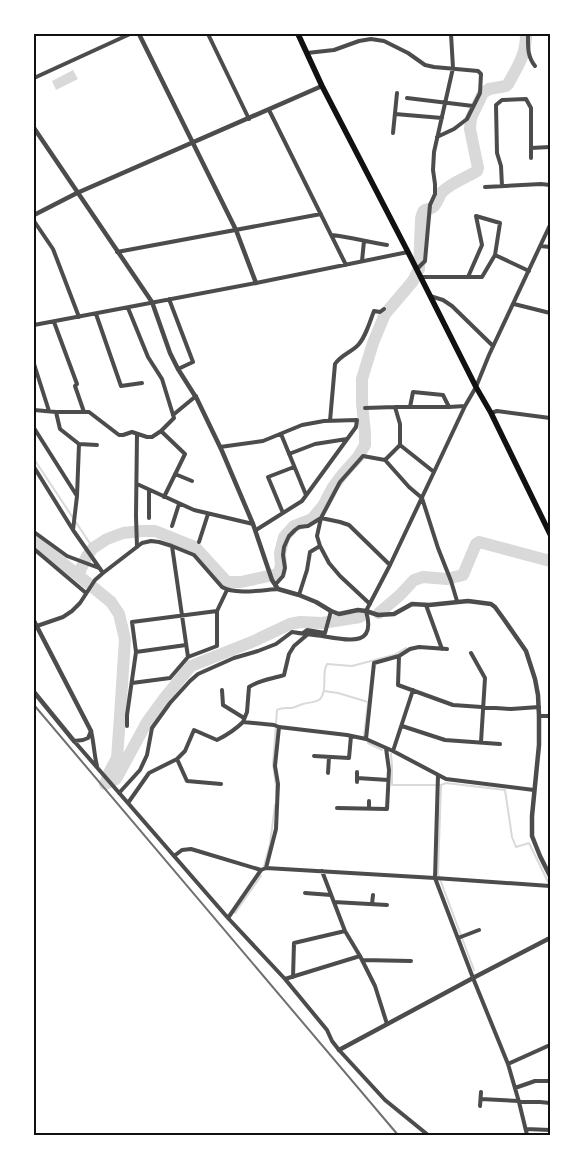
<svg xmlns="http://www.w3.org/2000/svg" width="584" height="1169" viewBox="0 0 584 1169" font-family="Montserrat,sans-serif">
  <rect width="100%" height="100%" fill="#fff"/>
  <path fill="#d9d9d9" d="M73,70L78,79L56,90L52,81Z"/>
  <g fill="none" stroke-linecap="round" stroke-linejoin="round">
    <path stroke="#d9d9d9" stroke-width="2" d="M34,459L93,548
      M324,691L338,693L368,702L364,736
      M368,743L382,750
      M391,754L392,766V785H441L446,783L505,790L512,837L516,847L529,843L550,886
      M441,785L438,874L474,970
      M276,798V785L273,764L277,710C282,707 286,708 292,708C296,707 299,705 303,704C308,702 318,703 321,698C328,688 321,674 327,664L352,666L394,655L406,648
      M264,866L270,844L275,805
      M235,913L261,876"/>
    <path stroke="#d9d9d9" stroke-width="12" d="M34,541L78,575L111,602L119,614L125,639L120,716L117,758L110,771L105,784
      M78,575L87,556L93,548L107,539L123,533L142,531H155L195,547L227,582H241L278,574L281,566L280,553L284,537L294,526L312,519L323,506L333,487L342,475L358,457L365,445V433L362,403V379L373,343L385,314L413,281L419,269L421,219C424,204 427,213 434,206C438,202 439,196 442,192C452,182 466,178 477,171L478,168L470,129L471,118L483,93L489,89L506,86L508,84C518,66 526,55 526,34
      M379,613L400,595L414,580L423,577L447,579L463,575L476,544L479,542L550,561
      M105,784L116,779L147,722L166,696L191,666L254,641L290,624L300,622L322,623L360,617"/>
    <path stroke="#4c4c4c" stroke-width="4" d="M208,34L249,119
      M528,34C528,46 527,56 535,66
      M307,53L334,50L359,41L371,39L384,41L408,53L425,65L434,67L478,71L481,74L480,93L467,119L454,129L437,137
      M34,78L130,34
      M407,98L473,106
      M269,110L346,265
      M395,114L442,118
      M393,133L397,93
      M531,148L550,147
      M502,186L501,166L497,153L496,105L502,100L526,99L531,108V158
      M485,187L541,184L550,185
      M34,221L53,249L79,317
      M332,235C350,237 368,242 387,245
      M540,246L550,247
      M117,252L321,214
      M495,255L529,271
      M362,261L364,241
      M417,269L425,261L430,205L435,194V184L433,170L434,152L453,68L451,34
      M420,277H482L495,255L500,223L476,216L482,245L468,277
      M430,296L443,300L452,306L493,346
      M169,299L193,362L178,369
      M514,304L550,313
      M128,308L148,357L162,379L174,418L161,431
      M96,314L121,386L142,383
      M54,322L77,384L75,386L84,412
      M34,325L256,283L408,252
      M34,364L49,411
      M410,407L413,392L443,395L449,407L465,406
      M365,408L395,407H449
      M34,410L56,412H89L119,435H123L132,432L147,437H152L161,431L185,454L164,497
      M56,412L60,429L79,444L97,445
      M491,413L497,411L550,418
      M173,415L196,396
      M330,421L335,364C340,356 349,353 356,347C365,340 370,321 374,311L380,312L384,309
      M34,428L77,496
      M137,434L136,516L137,547
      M281,434L306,495
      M400,445L434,472
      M220,447L263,441L302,425L324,421L357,420L356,427L302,501L256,530
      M289,454L315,444L347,439
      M385,460L400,445V424L395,407
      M34,467L73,530L103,573
      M175,474L192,481
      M137,484L194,510L253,524
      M283,513L268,477L294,467
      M149,518V490
      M172,526L179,504
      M73,530L77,496L79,444
      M34,532L67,556L99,568
      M199,542L208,514
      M172,546L188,657
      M34,549L86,593
      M275,585L283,576L285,568L283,555L284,547L289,536L295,530L299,527L308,526L321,518L340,522L349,525L390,565
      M299,595L307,570L310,552L320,546
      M370,604L340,576L329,563L320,546L317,536L321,518L340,482L363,456L385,460L409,487L422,498L438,548L451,581L457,601
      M426,605L442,649
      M34,627L63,617L72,611L80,603L95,580L103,573L142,543L151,541L159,542L172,546L194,555L222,587C235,595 262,590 278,589
      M303,633L307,630L325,633L331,611
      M136,652L186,645
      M471,653L485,678L481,742
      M399,656L398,685L453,705L511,709L539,707
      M132,683L170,678L188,657L217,646V611L227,590
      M222,690L223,705L244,718
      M539,716H550
      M243,722L247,712L249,687C259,680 272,679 284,675L289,654L294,646L308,634
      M127,726V715L136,652L132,622L217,611
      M402,726L445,740L500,744
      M91,731C94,743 94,754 97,766
      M366,739L374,663L399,656L410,649L419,647L447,649
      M74,741L228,918L285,979L327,1030L332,1041L339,1050L385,1100L428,1135
      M74,741L83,740L88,738L91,731
      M393,751L413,690
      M314,756L349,758L351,736
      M177,759L187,781L221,784
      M328,773L329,757
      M438,775L435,878L473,978L508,1064L519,1102L527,1135
      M357,778L388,780
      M357,782V772
      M119,793L140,770L147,755L152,728L170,703L190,681L198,674L234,658L258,651L276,644L292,632C304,634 316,635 328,637C352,641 376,645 366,611L390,565L434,472L465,406L476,387L489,355L550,225
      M369,801V809
      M128,803L149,773L177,759L185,751L194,730L217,740C227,735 235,730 243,722L274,725L279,727L347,735L366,739L393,751L446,779L534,790
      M337,808L387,809L389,770L386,748
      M174,856L182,850L191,849L261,870
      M266,868L276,829L278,784L275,766L279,727
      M322,871L345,931L360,956L375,986L387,1024
      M305,893L331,895
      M334,902L387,905
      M372,904L373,895
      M228,918L261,870L266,868L435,878L550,886
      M458,938L479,930
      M362,960L411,961
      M293,977L294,943L345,931
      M285,979L360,956
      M508,1064L550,1045
      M515,1088L535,1081H550
      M481,1099L519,1101
      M519,1102H540L550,1103
      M480,1106L481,1092
      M526,1129L550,1130"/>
    <path stroke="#4c4c4c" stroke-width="4.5" d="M139,34L236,230L256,283
      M34,128L152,302L170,353L178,369L197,399L222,451L253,524L272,580L278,589L299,595L316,602L331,611L339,614L358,610L366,611L378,615L394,614L412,604L429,605L468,601L491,604L495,607L503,618L526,651L535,679L538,695L539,716V745L532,816V836L540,856L550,876
      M34,215L77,193L322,86
      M34,621L91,731
      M34,692L74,741
      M339,1050L473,978L550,938"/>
    <path stroke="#111" stroke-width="5.5" d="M298,34L322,86L408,252L476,387L491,413L550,534"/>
    <path stroke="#707070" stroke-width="2" d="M34,705L398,1135"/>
  </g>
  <rect width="584" height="1169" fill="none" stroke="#ffffff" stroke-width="70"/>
  <rect x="35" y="35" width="514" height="1099" fill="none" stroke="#111" stroke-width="2"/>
</svg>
